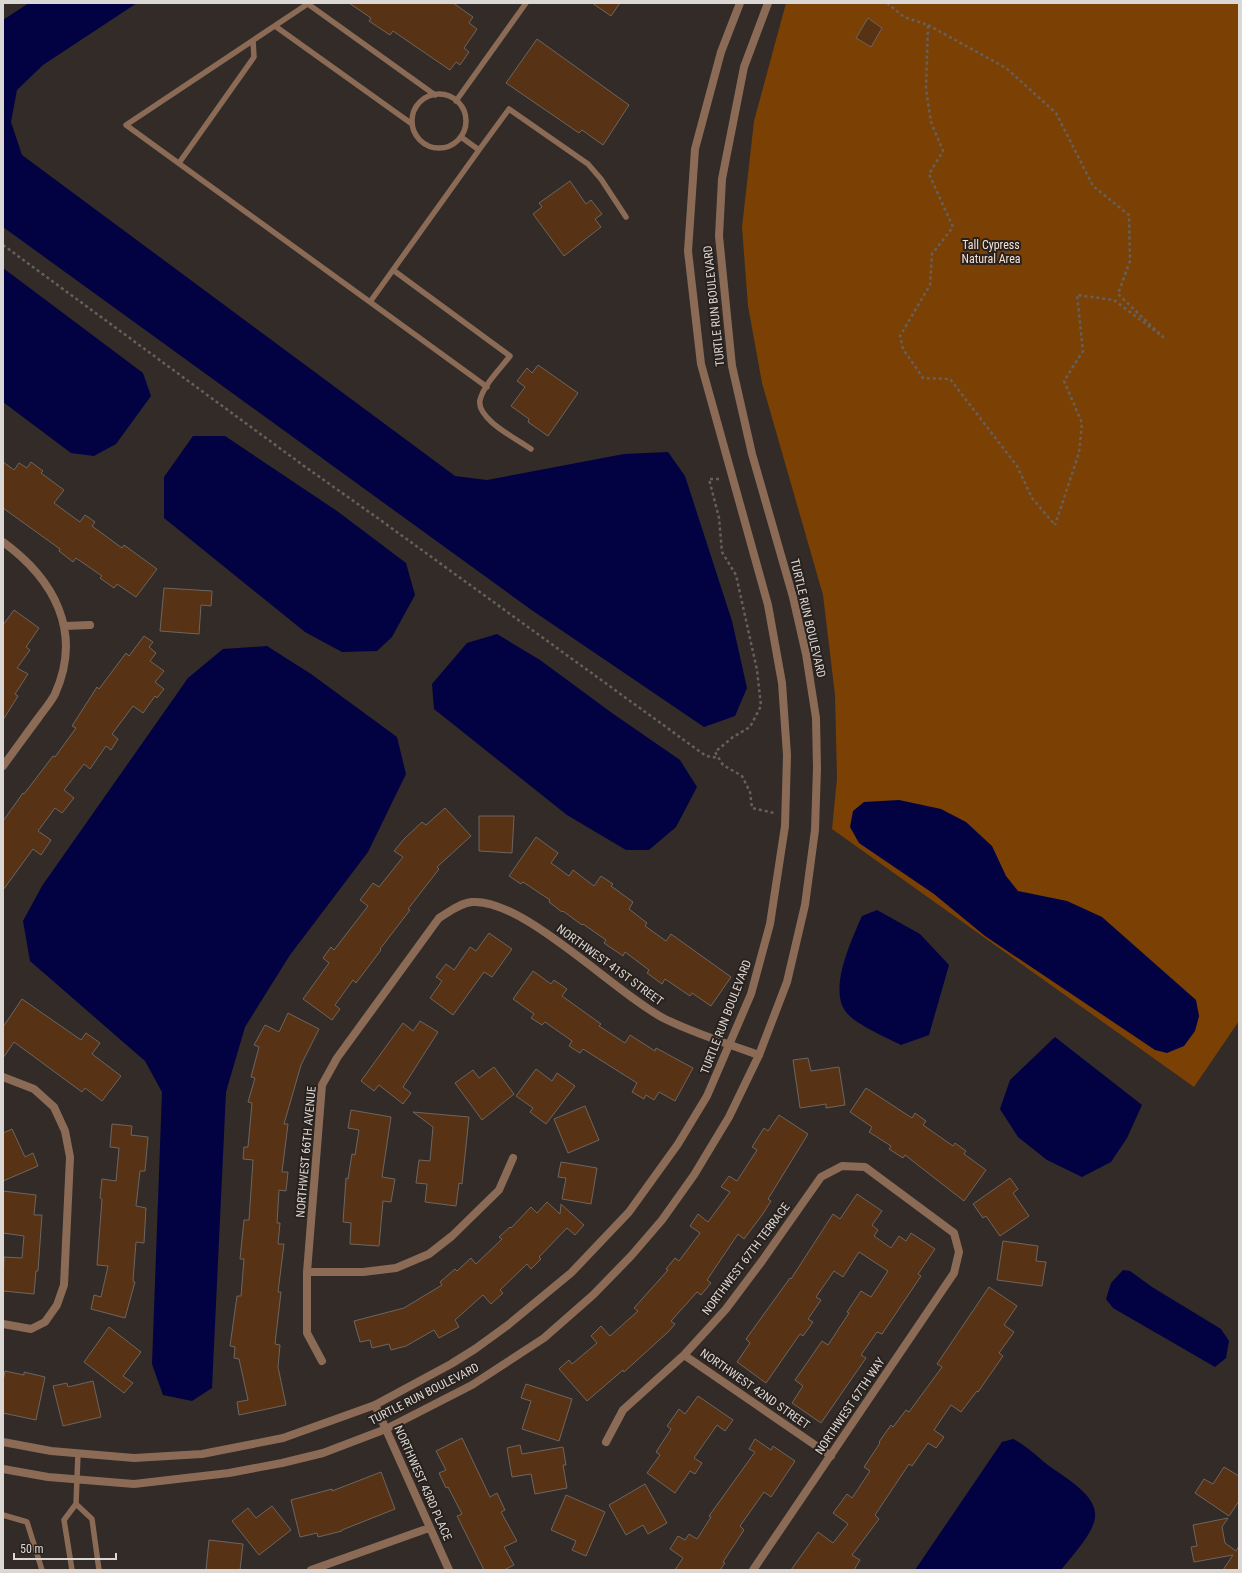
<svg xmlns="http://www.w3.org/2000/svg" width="1242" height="1573" viewBox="0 0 1242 1573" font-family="'Roboto Condensed',sans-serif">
  <rect width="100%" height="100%" fill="#322b27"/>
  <path fill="#7b4004" d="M786,3H1239V1021L1194,1087L832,829L837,779L835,695L823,595L762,383L748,306L742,227L754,121Z"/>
  <path fill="#020242" d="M29,3H137L43,65L17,90L11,122L22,155L455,476L487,480L624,454L668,452L685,476L732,621L747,688L735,716L704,727L533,611L3,227V20Z
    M3,268L143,373L151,396L116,444L94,456L71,453L3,402Z
    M193,436H225L337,511L406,563L415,595L392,637L377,651L342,652L305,632L164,518V477Z
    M497,634L540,660L612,713L680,760L697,787L676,827L649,850H626L567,815L434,709L432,684L467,643Z
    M267,646L311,674L397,737L406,774L368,852L290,955L245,1027L226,1092L212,1388L192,1401L163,1395L152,1364L162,1092L145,1061L30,961L23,921L42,886L188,678L223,649Z
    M899,800L941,809L966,822L992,846L1006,876L1018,891L1067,901L1102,917L1196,1000L1199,1016L1195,1031L1184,1046L1167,1053L1155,1050L985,936L934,894L859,843L850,827L853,811L864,802Z
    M877,910L920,934L949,965L929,1035L901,1045C886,1037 856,1025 846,1012C828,989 852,939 862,916Z
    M1055,1037L1142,1105L1127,1138L1111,1162L1082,1177L1047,1160L1018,1137L1000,1109L1010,1080Z
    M1123,1270L1130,1271L1152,1287L1221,1329L1229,1341L1226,1358L1215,1367L1113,1308L1106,1299L1111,1283Z
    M1013,1439C1028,1446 1039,1459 1052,1468C1113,1508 1103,1519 1061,1570H915L1002,1442Z"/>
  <path fill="#583214" stroke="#6d6560" d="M349,3H453L473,17L469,23L477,29L464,48L469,52L460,65L456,62L450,70L393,31L390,35L369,21L371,18Z
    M592,3H620L611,16Z
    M868,18L882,28L871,47L856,38Z
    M537,39L629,105L603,145L582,130L579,133L506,83Z
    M570,181L586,204L591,200L602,214L595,219L601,227L564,256L533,214L542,207L539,203Z
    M538,365L578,393L548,436L528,422L529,419L511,406L525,387L517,381L527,368L532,373Z
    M3,462L14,470L19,463L27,468L31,462L43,471L41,473L64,490L54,503L80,522L85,515L95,522L92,526L122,548L124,545L157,569L136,597L117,584L114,588L100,578L102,576L76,558L73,562L59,551L60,549L3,508Z
    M164,588L212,591L211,606L201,605L199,634L160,631Z
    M14,610L39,628L26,647L30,650L17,668L28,674L15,694L18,696L3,720V625Z
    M144,636L153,642L149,647L156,653L150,661L164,671L155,682L164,689L157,698L155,696L143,713L133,706L112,734L118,739L111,750L106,746L90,769L84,764L64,790L74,798L62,813L55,808L38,831L51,840L41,855L33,849L3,890V821L23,793L24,794L53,756L55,757L76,728L72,726L97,687L99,689L126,653L129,656Z
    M445,808L471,836L437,867L439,869L408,909L410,910L380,949L381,950L356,983L353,980L335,1005L340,1009L332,1020L303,999L329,963L323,958L331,947L334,950L368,906L360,900L373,883L379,887L403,857L394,851L404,839L422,822L426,825Z
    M479,816H514L512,853L479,851Z
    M536,837L558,853L551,863L569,876L573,870L594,886L601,876L613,884L611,886L633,902L629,909L647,923L645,926L666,941L671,934L731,977L711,1006L692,993L690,996L665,979L662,984L647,973L649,970L625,952L623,956L604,943L606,940L583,924L582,925L563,911L562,912L549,902L550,900L523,882L521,884L509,876Z
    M489,933L512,949L492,977L484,972L453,1015L430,998L442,981L436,977L446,964L454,970L470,947L476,951Z
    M533,971L551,984L554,980L567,989L562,996L601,1024L599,1026L625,1043L630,1035L655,1051L656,1048L693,1068L675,1101L659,1092L654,1100L646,1095L644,1099L632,1092L637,1083L583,1049L580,1053L569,1046L572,1041L545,1022L542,1025L531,1018L534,1014L513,999Z
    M22,999L81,1040L86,1033L100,1043L92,1054L121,1076L102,1101L85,1088L82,1092L14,1042L3,1058V1027Z
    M288,1013L319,1029L301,1065L284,1124H288L282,1172H288L286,1191L279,1190L277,1223H280L278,1244H284L278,1292H281L275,1344L280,1345L278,1367L286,1405L239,1415L237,1402L248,1400L239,1359L234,1358L235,1347L230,1346L237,1296H241L244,1259H240L244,1220H249L253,1160L243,1159L244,1147H248L252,1103L248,1102L255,1078L251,1077L259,1047L254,1045L265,1025L279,1032Z
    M420,1021L438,1032L403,1087L411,1093L403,1104L379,1085L374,1091L361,1081L403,1023L413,1031Z
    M808,1058L811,1071L839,1067L845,1105L826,1108V1104L800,1108L793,1060Z
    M494,1067L514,1094L482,1120L455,1083L473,1070L479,1078Z
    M536,1069L552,1081L557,1073L575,1086L546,1124L530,1112L533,1108L516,1096Z
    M866,1088L912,1118L915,1113L926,1121L923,1125L953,1146L955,1143L966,1151L964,1154L986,1170L964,1201L905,1155L903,1158L889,1149L891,1146L869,1132L872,1127L850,1112Z
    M585,1106L599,1140L568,1153L554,1119Z
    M351,1110L391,1117L382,1177L395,1179L391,1202L383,1201L379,1246L350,1244L351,1223L343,1222L346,1178L348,1179L352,1154L355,1155L359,1130L348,1128Z
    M413,1112L469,1117L462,1184L459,1183L456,1206L425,1202L427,1184L416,1183L419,1160L430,1161L433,1127Z
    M779,1115L808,1134L768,1199L771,1201L762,1215L744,1239L738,1234L707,1280L711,1283L701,1295L697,1292L671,1321L675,1324L668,1332L624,1372L623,1370L587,1401L559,1369L569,1360L572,1364L597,1343L591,1336L601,1326L610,1336L638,1311L634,1308L668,1270L666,1269L675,1258L679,1261L700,1233L690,1226L698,1214L708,1222L730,1192L721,1187L729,1176L737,1181L757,1150L752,1147L764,1128L768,1131Z
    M112,1124L132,1126L131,1135L148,1137L145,1171H140L136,1206L146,1208L144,1243L136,1242L133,1281L135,1282L125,1318L91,1309L94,1295L101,1297L108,1266L97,1265L102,1199L100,1198L102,1179L116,1181L119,1148L110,1147Z
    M12,1129L25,1157L33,1153L38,1166L3,1181V1133Z
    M561,1162L597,1168L591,1204L562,1199L566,1178L558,1177Z
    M1010,1178L1018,1189L1013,1193L1029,1216L1000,1236L986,1216L983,1218L973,1204Z
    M3,1191L36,1195L34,1215H42L38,1271H36L34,1294L3,1291L4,1257L22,1258L24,1236L3,1233Z
    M857,1194L882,1211L872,1225L878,1230L874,1236L891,1248L899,1236L906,1241L911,1233L935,1249L918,1274L921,1276L882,1334L877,1332L861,1355L866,1358L821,1423L792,1403L803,1386L795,1380L822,1341L828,1345L849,1313L847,1312L861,1291L871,1297L888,1271L859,1252L843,1277L834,1271L816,1297L821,1300L808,1319L813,1322L803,1336L800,1334L766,1383L737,1362L750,1343L746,1339L790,1278L791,1279L833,1214L840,1219Z
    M547,1202L560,1214L561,1204L584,1225L575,1235L567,1228L539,1257L541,1259L531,1269L527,1264L500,1290L503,1293L491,1304L483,1295L455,1320L459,1327L439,1338L434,1330L406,1346L391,1350L389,1344L372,1348L370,1340L360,1342L354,1321L404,1308L442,1285L440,1282L455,1269L457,1271L471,1258L476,1264L502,1239L499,1237L510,1227L511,1228L531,1207L537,1213Z
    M1003,1241L1038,1246L1036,1261L1046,1262L1042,1286L997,1280Z
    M989,1287L1017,1306L1004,1325L1014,1332L999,1353L1003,1356L978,1392L977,1391L961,1412L951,1405L934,1430L944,1437L936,1448L928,1443L912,1466L909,1464L875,1515L879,1519L852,1555L860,1560L854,1570H791L818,1532L833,1543L848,1524L833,1513L847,1494L852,1498L870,1471L864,1467L880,1443L879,1442L891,1425L893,1427L906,1410L909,1412L942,1367L937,1364Z
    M109,1327L141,1352L123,1376L133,1383L124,1393L84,1362Z
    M5,1371L24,1375V1372L45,1377L36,1420L3,1413V1381Z
    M93,1381L101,1417L63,1426L53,1386L67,1383L68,1387Z
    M526,1384L572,1399L559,1441L522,1429L531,1401L521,1398Z
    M698,1396L733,1420L725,1431L717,1425L694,1458L702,1463L695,1474L690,1471L675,1493L647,1473L660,1455L656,1452L671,1429L667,1426L679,1409L685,1414Z
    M462,1438L490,1497L497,1493L505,1510L501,1512L517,1541L504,1547L514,1565L504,1570H484L457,1516L462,1514L448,1487L446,1488L439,1473L446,1470L436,1451Z
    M755,1439L771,1450L773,1446L795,1461L771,1497L764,1492L740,1526L744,1530L723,1562L725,1563L720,1570H675L683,1558L670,1549L678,1536L685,1540L689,1534L697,1539L711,1517L709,1516L755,1452L749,1449Z
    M520,1445L522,1454L563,1447L566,1465H563L567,1488L535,1494L531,1474L512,1477L507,1448Z
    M1224,1467L1239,1476V1501L1229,1516L1195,1493L1204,1479L1213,1484Z
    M381,1472L395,1509L342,1530V1531L318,1537L317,1533L300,1537L291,1500L332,1489V1491Z
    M645,1484L667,1523L648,1534L643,1525L626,1535L609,1505Z
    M566,1495L605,1512L586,1556L572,1550L576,1541L551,1530Z
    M272,1506L291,1530L259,1555L232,1521L248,1508L256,1518Z
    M1228,1518L1222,1527L1225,1543L1236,1551L1239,1546V1570H1223L1233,1555L1194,1562L1191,1547L1197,1546L1193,1525Z
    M209,1540L243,1544L240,1570H206Z"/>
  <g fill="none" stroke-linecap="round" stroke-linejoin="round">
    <path stroke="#66605c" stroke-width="2.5" stroke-dasharray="3 3" stroke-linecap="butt" d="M887,3L904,17L928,25L926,89L931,122L943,151L929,174L953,227L932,254L930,285L900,336L903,349L923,378L950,379L1017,466L1032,498L1055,525
      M928,25L1006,68L1056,113L1093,186L1129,215L1130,261L1118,294L1163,337L1114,300L1077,295L1083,351L1064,381L1082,423L1079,453L1055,525
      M3,245L304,466L379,519L706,756L719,758
      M719,479H709L719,518L722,552L736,575L757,670L761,706L750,727L733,737L715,752L723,765L742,776L750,792L752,808L774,813"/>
    <path stroke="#8b6b55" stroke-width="5.5" d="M309,3L126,125L370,302L479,150L461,137
      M308,4L435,95
      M275,26L412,124
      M412 121a27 27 0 1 1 54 0a27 27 0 1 1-54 0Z
      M456,101L526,3
      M479,150L509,109L588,164L601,179L626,217
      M179,163L254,57L253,41
      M393,270L510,356C501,368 484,384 480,400C476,419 517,439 531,449
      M370,302L487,387
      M76,1504L92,1519L99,1570
      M3,1515L27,1522L42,1570
      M72,1570L64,1520L76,1504L78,1453"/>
    <path stroke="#8b6b55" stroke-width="8" d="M3,542C54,579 83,632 55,694C51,702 44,710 39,717C27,733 15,750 3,766
      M65,626L90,625
      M3,1077L34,1089L54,1107L65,1131L70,1157L64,1285L57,1305L45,1322L31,1329L3,1324
      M307,1272H363L396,1268L429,1254L452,1236L499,1190L513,1158
      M684,1355L831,1456
      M322,1361L307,1333V1272L322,1085L337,1058L439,918C449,912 460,903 472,902C523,898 615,993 665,1019C694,1033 727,1044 759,1055
      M375,1405L449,1570
      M606,1442L623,1410L684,1355L726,1309L762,1261L821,1177L842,1166L865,1167L954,1233L959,1252L954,1273L753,1570
      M311,1570L429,1528"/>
    <path stroke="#8b6b55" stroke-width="8" d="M3,1442L51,1451L134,1458L202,1454L283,1438L375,1405L451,1364L475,1349L508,1325L571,1273L629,1212L678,1144L707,1096L751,994L770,924L785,826L787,755L782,683L768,605L701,364L688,251L695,149L721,52L740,3
      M3,1469L48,1477L134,1484L229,1473L282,1463L323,1453L386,1429L472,1385L544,1338L593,1295L631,1256L662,1220L694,1175L729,1117L759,1055L787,982L805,905L815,830L817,768L816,718L806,654L793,597L752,454L732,366L719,236L722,179L744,67L768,3"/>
  </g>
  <g text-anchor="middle" stroke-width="4" stroke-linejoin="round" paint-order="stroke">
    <g font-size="12" fill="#f4e0d2" stroke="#28211d">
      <text x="991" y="249">Tall Cypress<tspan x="991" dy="14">Natural Area</tspan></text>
    </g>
    <g font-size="12" fill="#dbd7d4" stroke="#28211d">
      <text transform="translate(714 306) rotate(-96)" y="4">TURTLE RUN BOULEVARD</text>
      <text transform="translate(808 618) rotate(77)" y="4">TURTLE RUN BOULEVARD</text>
      <text transform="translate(610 965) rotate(36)" y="4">NORTHWEST 41ST STREET</text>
      <text transform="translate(726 1017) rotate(-69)" y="4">TURTLE RUN BOULEVARD</text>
      <text transform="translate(306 1152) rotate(-85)" y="4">NORTHWEST 66TH AVENUE</text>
      <text transform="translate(746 1259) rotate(-53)" y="4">NORTHWEST 67TH TERRACE</text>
      <text transform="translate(755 1389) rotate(35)" y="4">NORTHWEST 42ND STREET</text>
      <text transform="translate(424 1394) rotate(-27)" y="4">TURTLE RUN BOULEVARD</text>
      <text transform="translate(850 1406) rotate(-56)" y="4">NORTHWEST 67TH WAY</text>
      <text transform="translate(423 1483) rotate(66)" y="4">NORTHWEST 43RD PLACE</text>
    </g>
  </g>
  <rect width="1242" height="1573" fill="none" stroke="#dbd7d4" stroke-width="8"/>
  <path d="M14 1553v6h102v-6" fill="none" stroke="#dbd7d4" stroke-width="2"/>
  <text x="20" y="1553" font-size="12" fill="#dbd7d4" stroke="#28211d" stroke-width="3" paint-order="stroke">50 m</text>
</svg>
